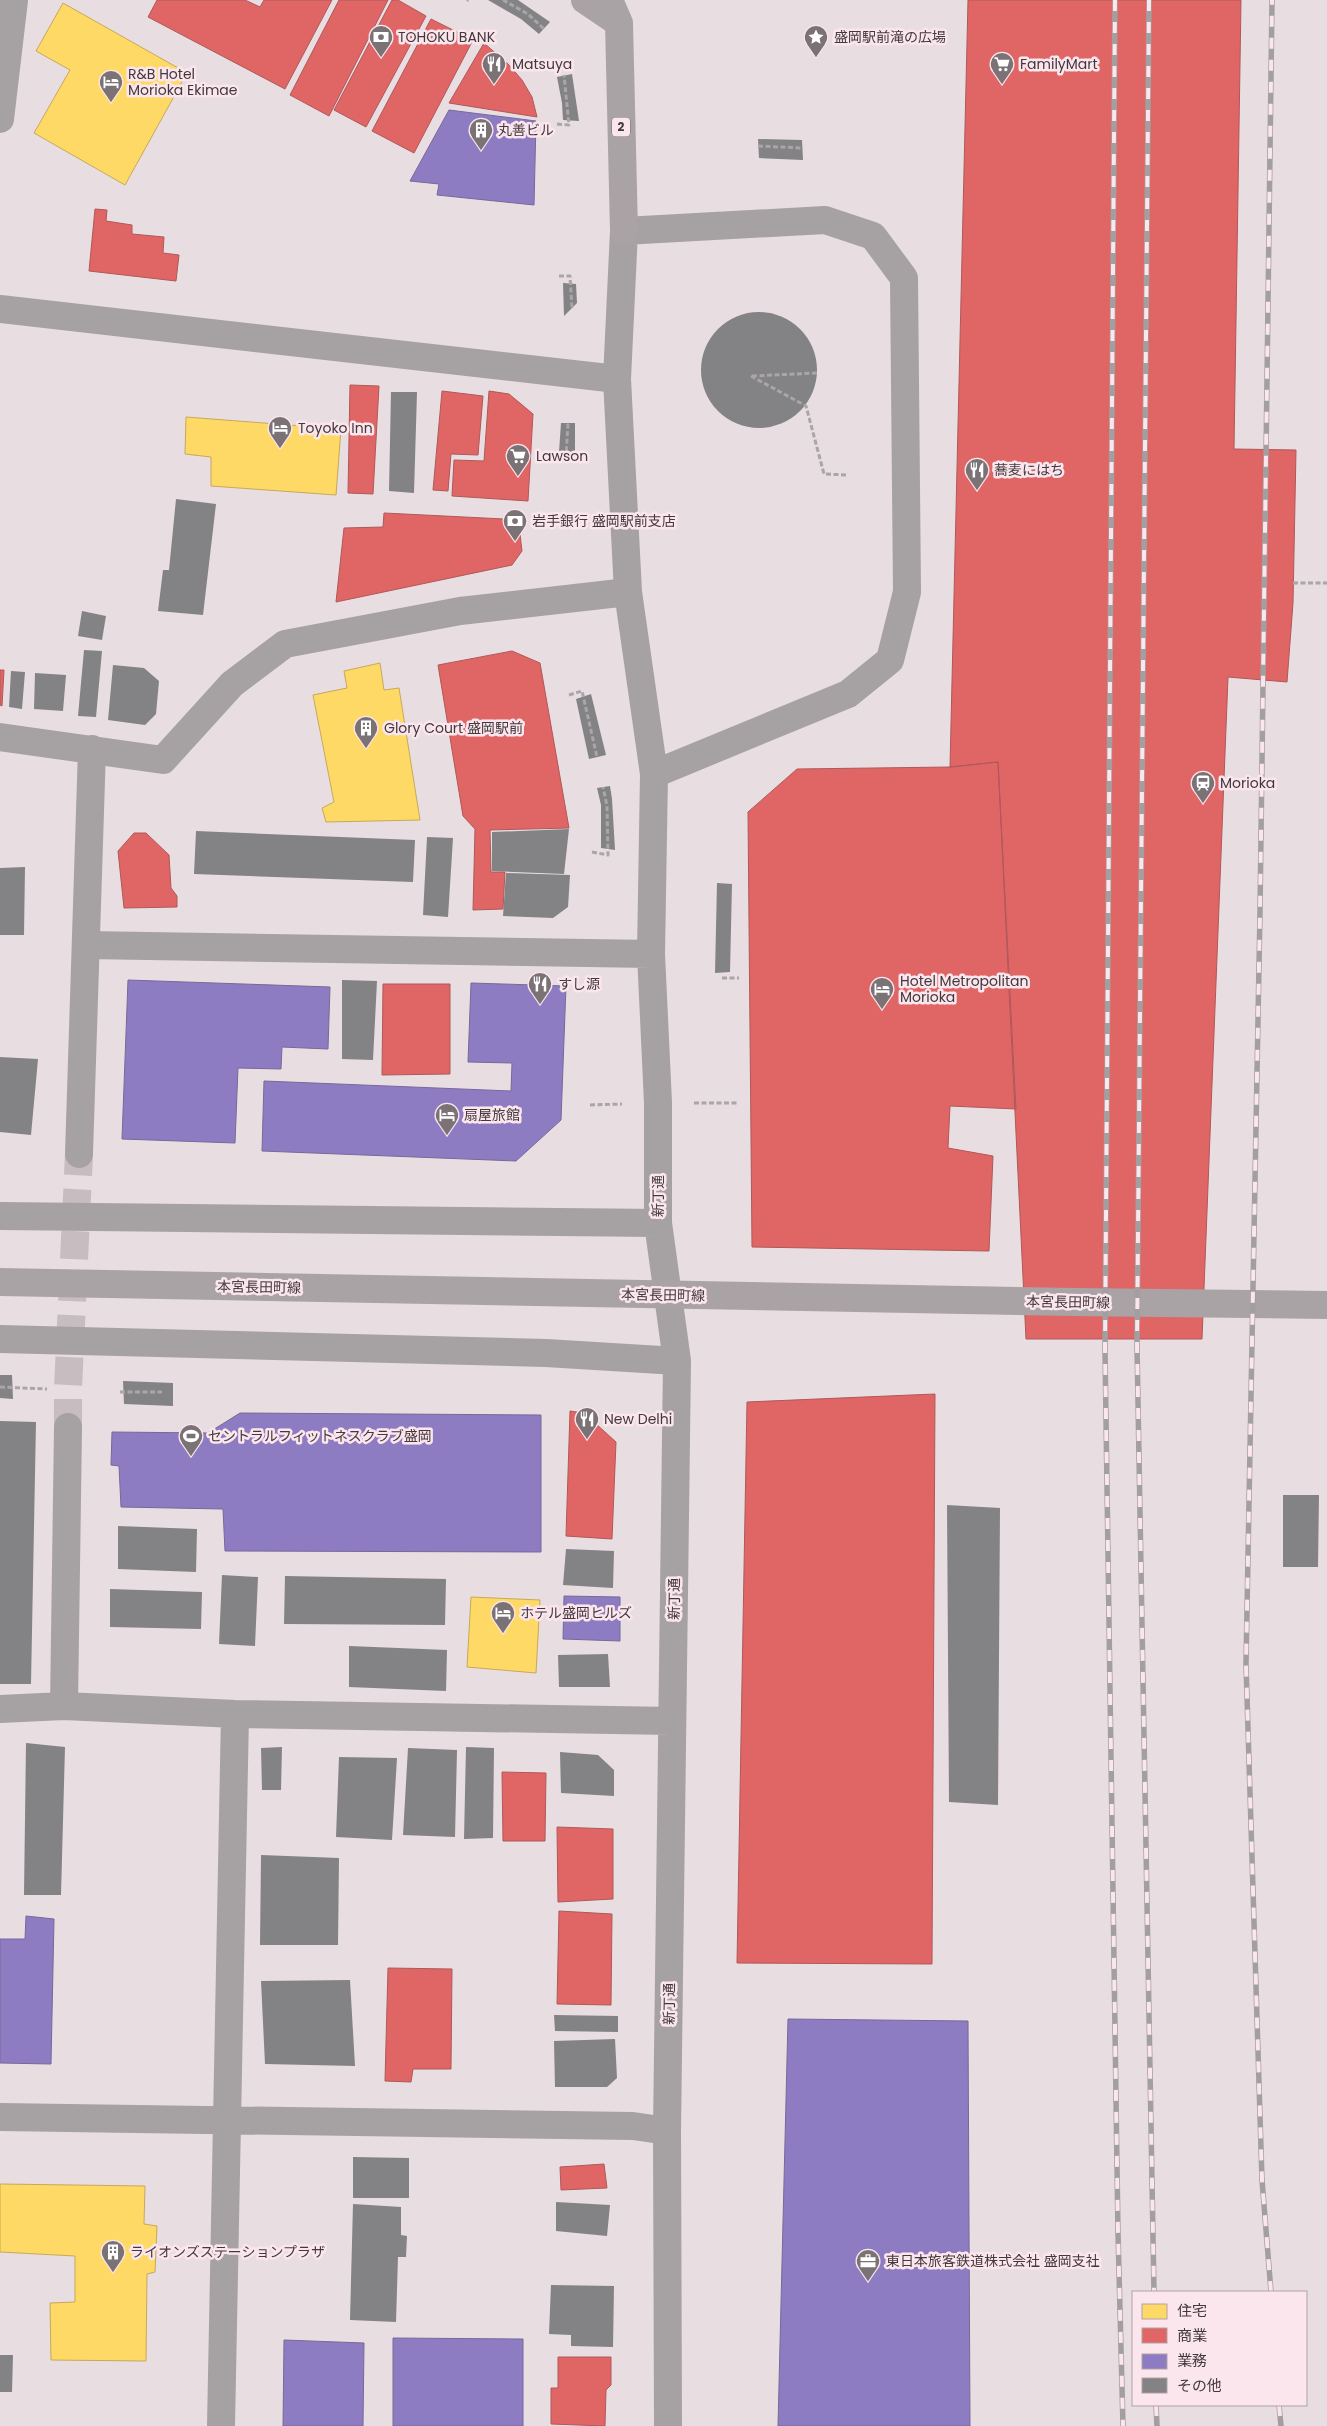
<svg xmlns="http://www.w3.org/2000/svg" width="1327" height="2426" viewBox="0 0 1327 2426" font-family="Poppins,'Noto Sans JP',sans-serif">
  <rect width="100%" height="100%" fill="#e8dde1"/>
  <path fill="#ffd966" stroke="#c6a959" d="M63,3L187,73L125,185L34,133L70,70L36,51Z
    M186,417L341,429L336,495L211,486V457L185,454Z
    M380,663L384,690L399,688L420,820L326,822L322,808L334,802L313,695L347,688L344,671Z
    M471,1597L540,1600L536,1673L467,1667Z
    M0,2184L145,2186L144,2224L157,2226L155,2272L147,2274L146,2361L51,2360L50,2303L75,2302V2256L0,2252Z"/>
  <path fill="#e06666" stroke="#b05859" d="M157,0H245L260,7L264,0H332L285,89L148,17Z
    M339,0H388L329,116L290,95Z
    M392,0H398L426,16L366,127L334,110Z
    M968,0H1241L1234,449L1296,450L1293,603L1287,682L1228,677L1202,1339H1026L998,762L950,767Z
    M431,19L473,40L414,153L372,131Z
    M484,43L508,64L522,80L532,97L537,117L449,103Z
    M95,209L107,210L106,221L132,225V234L164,237L163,253L179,255L176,281L89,271Z
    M350,385L379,386L373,494L348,493Z
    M442,391L483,396L478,455L451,454L448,491L433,490Z
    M489,391L509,394L533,414L528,501L452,496L454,460L484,461Z
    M384,513L504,519L520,534L522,551L512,565L336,602L344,528L383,527Z
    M512,651L540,663L569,828L490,830L491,872H505L503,909L473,910L475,829L463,816L438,665Z
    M0,670H4L2,706L0,705Z
    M998,762L1016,1109L950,1106L948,1148L993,1156L989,1251L752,1247L748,812L797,769L950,767Z
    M134,833H146L169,855L171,888L177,896V907L124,908L118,851Z
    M383,984H450V1074L382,1075Z
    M935,1394L932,1964L737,1963L747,1402Z
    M570,1411L584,1413L616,1442L612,1539L566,1536Z
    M502,1772L546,1773L545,1841H503Z
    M557,1827L613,1829V1899L558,1902Z
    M559,1911L612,1914L611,2005L557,2004Z
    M388,1968L452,1969L451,2069H413L411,2082L385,2081Z
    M604,2164L607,2188L561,2190L560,2167Z
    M558,2357H611V2385L606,2390L605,2426L551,2424V2388H558Z"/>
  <path fill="#8e7cc3" stroke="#77689a" d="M449,110L536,121L534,205L437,195L439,184L410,181Z
    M128,980L330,987L328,1049L282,1047L281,1069L238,1068L235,1143L122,1139Z
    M471,983L566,986L561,1120L516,1161L262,1151L264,1081L511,1091L512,1063L468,1062Z
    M240,1413L541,1415V1552L225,1551L223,1509L121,1507L119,1466L111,1465L112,1432L208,1433Z
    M564,1596L620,1597V1641L563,1639Z
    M26,1916L54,1919L51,2064L0,2063V1939H25Z
    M788,2019L968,2021L970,2426H778Z
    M393,2338L523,2339V2426H393Z
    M284,2340L364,2343L363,2426H283Z"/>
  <path fill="#838285" d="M488,0H518L550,22L539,34L521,19Z
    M572,74L579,121L563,120L562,103L557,77Z
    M758,139L802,140L803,160L759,158Z
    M563,283L576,284L577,303L564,316Z
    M701 370a58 58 0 1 1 116 0a58 58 0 1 1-116 0Z
    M391,392H417L414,493L389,491Z
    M561,423H575V454L559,452Z
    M176,499L216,504L203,615L158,611L163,570H169Z
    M82,611L106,616L102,640L78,636Z
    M84,650L102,651L96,717L78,716Z
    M113,665L144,668L159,681L156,714L145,725L108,720Z
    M11,671L25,672L22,709L9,707Z
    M35,673L66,675L63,711L34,709Z
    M591,694L606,755L589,759L576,699Z
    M610,786L612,799L615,850L601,848V805L597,788Z
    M569,829L564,874L492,871V832Z
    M196,831L415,840L413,882L194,874Z
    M427,837L453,838L448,917L423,915Z
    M25,867L24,935H0V868Z
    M506,873L570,875L568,907L553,918L503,916Z
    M717,883L732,884L730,972L715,973Z
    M342,980L377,981L373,1060L342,1059Z
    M0,1057L38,1059L31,1135L0,1132Z
    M0,1375H12L13,1399L0,1398Z
    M123,1381L173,1383V1406L124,1404Z
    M0,1421L36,1422L31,1684H0Z
    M1283,1495H1319L1318,1567H1283Z
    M947,1505L1000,1508L998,1805L949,1802Z
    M118,1526L197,1529L196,1572L118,1569Z
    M566,1549L614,1551L613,1588L563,1585Z
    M222,1575L258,1577L255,1646L219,1644Z
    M285,1576L446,1579L445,1625L284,1624Z
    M110,1589L202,1592L201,1629L110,1627Z
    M349,1646L447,1650L446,1691L349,1687Z
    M608,1654L610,1687H559L558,1655Z
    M26,1743L65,1747L61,1895H24Z
    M282,1747L281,1790H262L261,1748Z
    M466,1747L494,1748L493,1838L464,1839Z
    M408,1748L457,1750L455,1837L403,1835Z
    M560,1752L598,1755L614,1770V1796L561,1793Z
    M339,1757L397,1758L392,1840L336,1837Z
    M261,1855L339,1858L338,1945H260Z
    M350,1980L355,2066L265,2064L261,1981Z
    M554,2015L618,2016V2032L555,2031Z
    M615,2039L617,2078L607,2087H555L554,2041Z
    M353,2157L409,2158V2198H353Z
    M556,2202L610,2205L607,2236L556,2231Z
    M353,2204L401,2207V2235L407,2236L406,2257H398L396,2322L350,2320Z
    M551,2285L614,2286L613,2347L571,2346V2335L549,2334Z
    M0,2355H13L12,2392H0Z"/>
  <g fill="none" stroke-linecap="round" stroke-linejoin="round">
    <path stroke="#c7bcc0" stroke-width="28" stroke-dasharray="28 14" stroke-linecap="butt" d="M68,1427V1388L79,1154"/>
    <path stroke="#aaa5a6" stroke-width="3" stroke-dasharray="5 2.5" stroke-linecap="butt" d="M503,0L528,14L544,29
      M467,1L468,0
      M557,124L569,125L564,75
      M758,146L802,148
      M559,276H570L572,308
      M751,376L806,406L824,474L848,475
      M752,376L817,373
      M557,456L566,457L568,423
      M1293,583H1327
      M569,695L582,691L597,757
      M592,852L608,855L607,806L603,787
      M722,978H739
      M694,1103H738
      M590,1105L622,1104
      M0,1387L47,1389
      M120,1392H162"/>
    <path stroke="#a6a1a2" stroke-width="28" d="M0,119L14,0
      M0,309L617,379
      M0,737L163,760L232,684L285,644L460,611L628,592
      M654,774L848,694L890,660L907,592L904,278L873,236L825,220L624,231L617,379L628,592L654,774L651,954L658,1103V1223L677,1361L667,2131L668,2426
      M86,945L651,954
      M79,1154L92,749
      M0,1216L658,1223
      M0,1339L546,1353L677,1361
      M64,1706L68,1427
      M0,1709L64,1706L235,1714L672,1721
      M0,2117L633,2126L667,2131
      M221,2426L235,1714"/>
    <path stroke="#aaa3a6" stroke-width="28" d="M585,0L619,23
      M609,0L619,23L624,231
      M0,1282L1074,1302L1327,1305"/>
    <g stroke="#a39ea0" stroke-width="5.5">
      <path id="rail" d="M1115,0L1105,1350L1118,2233L1123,2426
        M1149,0L1137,1346L1154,2292
        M1271,2292L1262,2180L1246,1664L1260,912L1272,0
        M1156,2405L1157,2426
        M1279,2405L1281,2426"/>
    </g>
    <use href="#rail" stroke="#fbe6ed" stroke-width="4" stroke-dasharray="11" stroke-linecap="butt"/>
  </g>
  <defs>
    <g id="bank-pin" transform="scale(1.25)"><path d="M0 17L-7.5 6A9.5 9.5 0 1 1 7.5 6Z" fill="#7b7276" stroke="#fbe6ed"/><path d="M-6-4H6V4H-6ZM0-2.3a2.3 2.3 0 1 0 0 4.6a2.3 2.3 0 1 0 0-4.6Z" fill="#fff"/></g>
    <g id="sight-pin" transform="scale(1.25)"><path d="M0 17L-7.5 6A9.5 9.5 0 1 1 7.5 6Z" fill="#7b7276" stroke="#fbe6ed"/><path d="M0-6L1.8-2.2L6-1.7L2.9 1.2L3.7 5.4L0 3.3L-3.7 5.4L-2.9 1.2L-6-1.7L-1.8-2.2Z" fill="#fff"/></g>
    <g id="restaurant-pin" transform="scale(1.25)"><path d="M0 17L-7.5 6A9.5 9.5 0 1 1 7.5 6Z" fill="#7b7276" stroke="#fbe6ed"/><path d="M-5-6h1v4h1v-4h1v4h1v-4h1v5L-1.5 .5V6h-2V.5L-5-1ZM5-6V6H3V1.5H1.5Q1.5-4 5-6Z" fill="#fff"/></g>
    <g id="supermarket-pin" transform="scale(1.25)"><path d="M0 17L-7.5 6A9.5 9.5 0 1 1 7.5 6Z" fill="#7b7276" stroke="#fbe6ed"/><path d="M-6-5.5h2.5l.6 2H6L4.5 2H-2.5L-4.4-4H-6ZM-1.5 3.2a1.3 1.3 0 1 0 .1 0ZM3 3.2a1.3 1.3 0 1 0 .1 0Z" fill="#fff"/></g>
    <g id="hotel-pin" transform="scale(1.25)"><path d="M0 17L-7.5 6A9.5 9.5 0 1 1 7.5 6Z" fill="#7b7276" stroke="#fbe6ed"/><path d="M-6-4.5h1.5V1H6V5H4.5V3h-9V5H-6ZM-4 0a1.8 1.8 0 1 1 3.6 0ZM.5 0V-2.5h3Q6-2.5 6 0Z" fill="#fff"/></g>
    <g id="building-pin" transform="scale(1.25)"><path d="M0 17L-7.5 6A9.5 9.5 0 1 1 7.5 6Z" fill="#7b7276" stroke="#fbe6ed"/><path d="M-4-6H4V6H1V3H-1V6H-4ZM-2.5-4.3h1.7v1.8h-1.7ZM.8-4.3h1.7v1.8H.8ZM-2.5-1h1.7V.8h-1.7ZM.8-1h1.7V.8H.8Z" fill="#fff"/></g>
    <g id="station-pin" transform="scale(1.25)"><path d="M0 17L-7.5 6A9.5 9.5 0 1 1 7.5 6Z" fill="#7b7276" stroke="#fbe6ed"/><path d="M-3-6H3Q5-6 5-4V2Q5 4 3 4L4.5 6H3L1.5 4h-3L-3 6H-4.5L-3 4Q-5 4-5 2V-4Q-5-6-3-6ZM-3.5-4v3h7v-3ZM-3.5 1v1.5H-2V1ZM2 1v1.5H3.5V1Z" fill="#fff"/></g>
    <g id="stadium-pin" transform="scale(1.25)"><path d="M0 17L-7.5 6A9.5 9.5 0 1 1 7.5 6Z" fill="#7b7276" stroke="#fbe6ed"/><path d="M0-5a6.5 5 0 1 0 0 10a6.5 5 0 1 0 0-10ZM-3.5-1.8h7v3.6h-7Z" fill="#fff"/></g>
    <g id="office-pin" transform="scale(1.25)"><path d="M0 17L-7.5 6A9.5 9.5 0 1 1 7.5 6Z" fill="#7b7276" stroke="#fbe6ed"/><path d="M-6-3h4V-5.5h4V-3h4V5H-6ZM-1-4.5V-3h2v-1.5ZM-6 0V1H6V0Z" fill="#fff"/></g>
  </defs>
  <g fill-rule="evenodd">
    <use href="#bank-pin" x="381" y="37"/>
    <use href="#sight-pin" x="816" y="37"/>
    <use href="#restaurant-pin" x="494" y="64"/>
    <use href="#supermarket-pin" x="1002" y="64"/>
    <use href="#hotel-pin" x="111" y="82"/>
    <use href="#building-pin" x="481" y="130"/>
    <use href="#hotel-pin" x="280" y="428"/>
    <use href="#supermarket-pin" x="518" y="456"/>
    <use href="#restaurant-pin" x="977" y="470"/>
    <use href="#bank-pin" x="515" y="521"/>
    <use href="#building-pin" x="366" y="728"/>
    <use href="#station-pin" x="1203" y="783"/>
    <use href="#restaurant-pin" x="540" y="984"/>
    <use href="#hotel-pin" x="882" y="989"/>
    <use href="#hotel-pin" x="447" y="1115"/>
    <use href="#restaurant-pin" x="587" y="1419"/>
    <use href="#stadium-pin" x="191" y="1436"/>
    <use href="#hotel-pin" x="503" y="1613"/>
    <use href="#building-pin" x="113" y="2252"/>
    <use href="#office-pin" x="868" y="2261"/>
  </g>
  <g text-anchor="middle" stroke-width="5" stroke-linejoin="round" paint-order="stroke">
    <rect fill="#fbe6ed" stroke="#796d71" stroke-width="1" x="612" y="117.5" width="18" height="19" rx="4"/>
    <g font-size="12" font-weight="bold" fill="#41393c">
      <text x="621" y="131">2</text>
    </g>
    <g font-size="14" fill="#41393c" stroke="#fbe6ed" text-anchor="start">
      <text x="398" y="42">TOHOKU BANK</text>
      <text x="834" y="42">盛岡駅前滝の広場</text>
      <text x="512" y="69">Matsuya</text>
      <text x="1020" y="69">FamilyMart</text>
      <text x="128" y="79">R&amp;B Hotel<tspan x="128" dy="16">Morioka Ekimae</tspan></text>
      <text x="498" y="135">丸善ビル</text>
      <text x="298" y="433">Toyoko Inn</text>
      <text x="536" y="461">Lawson</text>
      <text x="994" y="475">蕎麦にはち</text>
      <text x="532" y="526">岩手銀行 盛岡駅前支店</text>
      <text x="384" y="733">Glory Court 盛岡駅前</text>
      <text x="1220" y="788">Morioka</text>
      <text x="900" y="986">Hotel Metropolitan<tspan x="900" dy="16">Morioka</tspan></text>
      <text x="558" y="989">すし源</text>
      <text x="464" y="1120">扇屋旅館</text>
      <text x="604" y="1424">New Delhi</text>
      <text x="208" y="1441">セントラルフィットネスクラブ盛岡</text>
      <text x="520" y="1618">ホテル盛岡ヒルズ</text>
      <text x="130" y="2257">ライオンズステーションプラザ</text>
      <text x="886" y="2266">東日本旅客鉄道株式会社 盛岡支社</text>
    </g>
    <g font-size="14" fill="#41393c" stroke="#fbe6ed">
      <text transform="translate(658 1196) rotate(-90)" y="5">新丁通</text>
      <text transform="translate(259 1287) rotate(1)" y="5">本宮長田町線</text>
      <text transform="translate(663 1295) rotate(1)" y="5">本宮長田町線</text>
      <text transform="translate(1068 1302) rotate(1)" y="5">本宮長田町線</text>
      <text transform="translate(674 1599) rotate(-89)" y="5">新丁通</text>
      <text transform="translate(669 2004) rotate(-89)" y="5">新丁通</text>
    </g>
  </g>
  <rect x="1132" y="2291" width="175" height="115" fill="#fbe6ed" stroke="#b1a1a6"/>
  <rect x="1142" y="2304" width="25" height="15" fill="#ffd966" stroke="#b1a1a6"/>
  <text x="1177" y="2316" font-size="15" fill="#41393c">住宅</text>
  <rect x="1142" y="2328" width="25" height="15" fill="#e06666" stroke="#b1a1a6"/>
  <text x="1177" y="2341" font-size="15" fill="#41393c">商業</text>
  <rect x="1142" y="2354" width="25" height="15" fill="#8e7cc3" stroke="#b1a1a6"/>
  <text x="1177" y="2366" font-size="15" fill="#41393c">業務</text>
  <rect x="1142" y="2378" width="25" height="15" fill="#838285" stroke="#b1a1a6"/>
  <text x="1177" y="2391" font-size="15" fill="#41393c">その他</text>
</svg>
